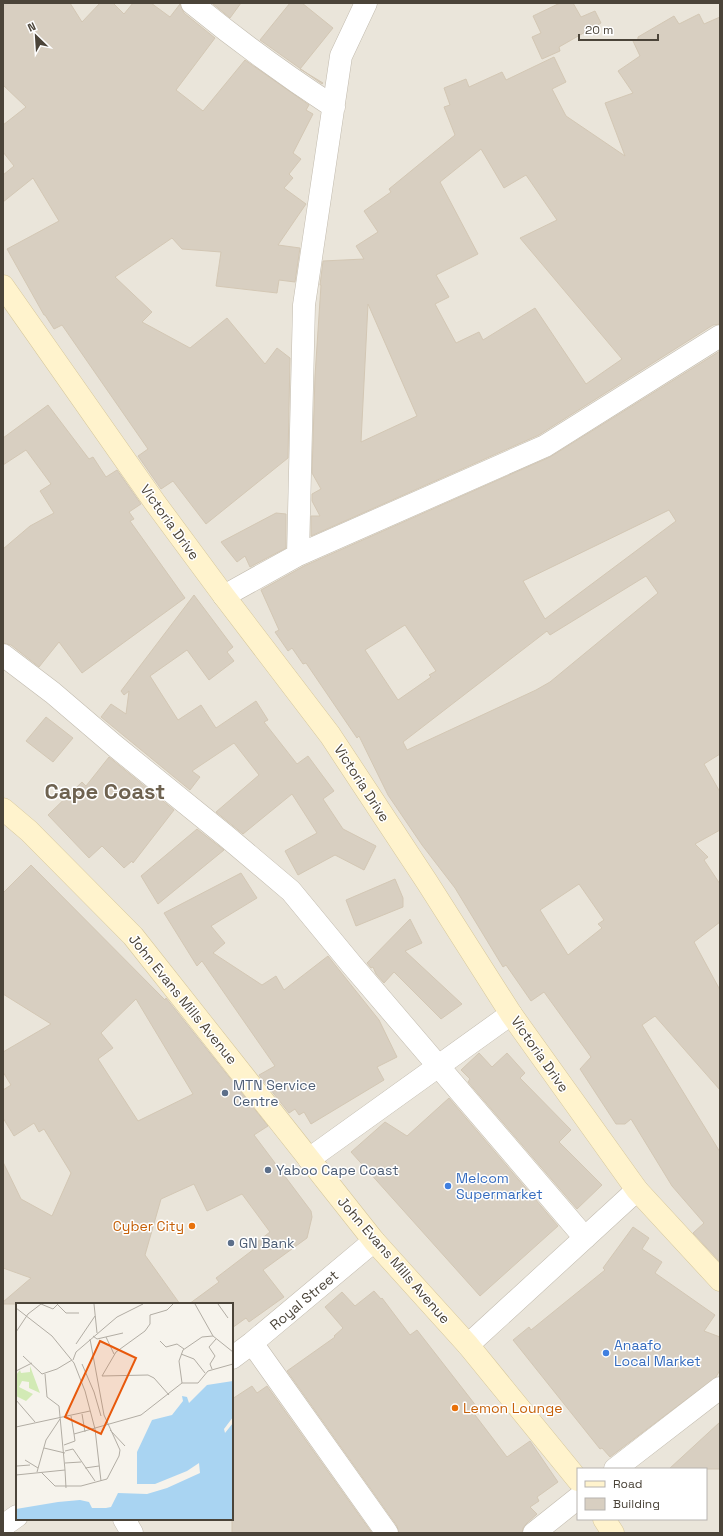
<svg xmlns="http://www.w3.org/2000/svg" width="723" height="1536" viewBox="0 0 723 1536" font-family="'Space Grotesk',sans-serif">
  <rect width="100%" height="100%" fill="#f6f3ec"/>
  <path fill="#eae5da" fill-rule="evenodd" d="M3,3H720V1533H3ZM17,1304H232V1519H17ZM578,1469H706V1519H578Z"/>
  <path fill="#d8cfc1" stroke="#d3c7b4" fill-rule="evenodd" d="M3,3H70L82,22L100,3H113L124,14L133,3H151L170,17L180,4L184,13L215,38L176,90L203,111L245,60L309,105L306,110L313,114L293,153L301,159L289,174L293,178L284,188L306,204L278,245L300,248L295,282L279,280L277,293L216,286L221,252L182,249L172,238L115,277L152,312L142,322L190,348L227,318L265,364L277,348L290,358L288,458L206,524L173,481L161,489L138,456L148,449L62,325L54,329L45,315H44L7,249L59,221L33,178L3,202V175L14,166L3,152V125L26,107L3,85Z
    M212,3H241L230,18Z
    M290,3H302L333,28L300,69L323,83L322,84L260,40Z
    M560,3H573L581,17L595,11L601,23L559,47L560,51L542,59L532,37L541,33L533,16Z
    M699,14L704,24L720,17V324L713,325L539,435L311,536V516H320L312,501V494L321,489L312,473L315,376L321,285H320L323,261L364,259L356,246L378,232L364,211L391,192L389,189L455,135L444,107L450,105L444,88L466,79L469,87L502,72L506,80L554,57L566,82L552,89L566,116L625,156L605,103L633,93L618,71L640,56L633,41L638,39V37L674,16L679,24ZM481,149L504,188L526,175L557,220L520,238L622,359L586,384L535,308L483,340L479,332L456,343L435,304L449,297L436,275L478,254L440,182ZM368,304L417,416L361,442Z
    M720,351V754L704,764L720,792V830L695,844L708,857L704,860L720,884V922L694,942L720,990V1090L655,1016L642,1025L720,1152V1262L693,1233L704,1223L672,1186L631,1119L625,1124H616L580,1069L591,1057L544,992L531,1001L506,965L503,967L455,888L422,845L388,795L359,736L357,738L306,663L303,664L292,648L288,651L275,632L279,630L261,590L304,566L550,457ZM669,510L676,521L545,619L523,581ZM646,576L658,593L550,682L536,690L407,750L403,742L547,631L550,635ZM405,625L436,671L429,675L431,677L398,700L365,650ZM579,884L604,920L598,924L602,928L568,955L540,910Z
    M48,405L89,459L93,457L106,477L117,470L141,504L129,512L134,519L130,521L185,598L82,673L59,642L39,667L11,645L3,643V549L30,526L54,513L40,491L51,484L26,450L3,465V438Z
    M276,513L286,514V548L250,567L245,556L237,562L221,542Z
    M194,595L233,647L227,652L234,661L209,680L187,650L150,676L178,720L201,705L216,728L256,701L268,720L264,722L297,764L308,756L334,791L323,799L343,829L376,846L364,870L335,855L298,875L285,851L317,833L292,794L243,834L216,812L259,775L234,743L192,771L200,777L190,790L101,717L111,704L126,714L129,691L124,695L121,691Z
    M46,717L73,738L53,762L26,741Z
    M109,757L174,810L133,863L132,861L124,868L102,846L89,858L48,815L82,782L86,786Z
    M197,829L224,850L158,904L141,876Z
    M31,865L165,1000L166,998L268,1126L254,1135L311,1211L312,1217L307,1238L263,1270L284,1297L249,1322L246,1318L232,1328V1304H189L219,1282L216,1278L254,1249L252,1246L270,1232L242,1194L207,1211L194,1184L161,1199L145,1255L180,1304H3V1302L31,1278L3,1268V1162L21,1199L52,1216L71,1173L44,1129L39,1132L34,1123L14,1136L3,1118V1090L11,1085L3,1072V1052L51,1024L3,994V893ZM136,999L193,1094L138,1121L98,1059L113,1048L101,1033Z
    M241,873L257,898L211,926L225,943L213,953L262,985L276,976L284,990L328,956L379,1020L397,1057L377,1067L384,1080L311,1124L304,1112L299,1115L295,1109L289,1113L259,1075L275,1066L202,961L197,966L164,913Z
    M395,879L403,898V907L356,926L346,900Z
    M410,919L422,943L405,951L462,1004L441,1019L394,972L384,983L376,974L373,967L371,968L367,963Z
    M479,1053L492,1067L507,1053L525,1073L520,1078L571,1130L559,1142L602,1185L577,1209L468,1082L470,1079L461,1070Z
    M449,1098L558,1226L480,1296L351,1152L385,1122L407,1136Z
    M633,1227L649,1238L642,1249L662,1262L655,1273L715,1315L704,1331L720,1337V1370L716,1377L610,1457L602,1448L600,1449L513,1340L529,1327L531,1330L605,1270L603,1268Z
    M374,1291L381,1299L382,1298L410,1335L417,1330L477,1407L472,1411L507,1457L530,1441L558,1482L537,1497L539,1501L530,1507L537,1514L526,1524L523,1528L522,1533H399L397,1526L287,1371L335,1337L334,1336L343,1328L325,1307L342,1292L355,1306Z
    M252,1386L257,1393L267,1386L372,1533H232V1399Z
    M720,1422V1469H669Z"/>
  <g fill="none" stroke-linecap="round" stroke-linejoin="round">
    <g stroke="#c2bbae" stroke-width="23">
      <path id="street" d="M192,3C237,40 285,75 334,107
        M298,555L304,305L341,56L366,3
        M224,596L298,555L545,446L720,336
        M3,655L53,693L115,746L226,836L291,891L352,965L585,1238
        M309,1159L511,1014
        M252,1343L387,1533
        M468,1345L637,1190
        M232,1358L252,1343L374,1241
        M615,1469L720,1388
        M124,1519L132,1533
        M3,1526L17,1516
        M534,1533L578,1498"/>
    </g>
    <g stroke="#d6c79b" stroke-width="23">
      <path id="secondary" d="M3,286L156,504L224,596L330,735L427,882L511,1014L637,1190L720,1280
        M3,809L29,831L133,936L374,1241L468,1345L578,1480
        M604,1519L613,1533"/>
    </g>
    <use href="#street" stroke="#fff" stroke-width="22"/>
    <use href="#secondary" stroke="#fff3cd" stroke-width="22"/>
  </g>
  <g fill="#5c6f8a" stroke="#fff" stroke-width="1.5">
    <circle cx="225" cy="1093" r="4"/>
    <circle cx="268" cy="1170" r="4"/>
    <circle cx="231" cy="1243" r="4"/>
  </g>
  <g fill="#3f7fe0" stroke="#fff" stroke-width="1.5">
    <circle cx="448" cy="1186" r="4"/>
    <circle cx="606" cy="1353" r="4"/>
  </g>
  <g fill="#e8710a" stroke="#fff" stroke-width="1.5">
    <circle cx="192" cy="1226" r="4"/>
    <circle cx="455" cy="1408" r="4"/>
  </g>
  <g text-anchor="middle" stroke-width="3" stroke-linejoin="round" paint-order="stroke">
    <g font-size="14" fill="#4b4439" stroke="#fff">
      <text transform="translate(170 522) rotate(54)" y="5">Victoria Drive</text>
      <text transform="translate(362 783) rotate(57)" y="5">Victoria Drive</text>
      <text transform="translate(183 999) rotate(51)" y="5">John Evans Mills Avenue</text>
      <text transform="translate(540 1054) rotate(55)" y="5">Victoria Drive</text>
      <text transform="translate(394 1260) rotate(49)" y="5">John Evans Mills Avenue</text>
      <text transform="translate(304 1300) rotate(-40)" y="5">Royal Street</text>
    </g>
    <g font-size="14" fill="#4e5e75" stroke="#fff" text-anchor="start">
      <text x="233" y="1090">MTN Service<tspan x="233" dy="16">Centre</tspan></text>
      <text x="276" y="1175">Yaboo Cape Coast</text>
      <text x="239" y="1248">GN Bank</text>
    </g>
    <g font-size="14" fill="#366cbe" stroke="#fff" text-anchor="start">
      <text x="456" y="1183">Melcom<tspan x="456" dy="16">Supermarket</tspan></text>
      <text x="614" y="1350">Anaafo<tspan x="614" dy="16">Local Market</tspan></text>
    </g>
    <g font-size="14" fill="#c56008" stroke="#fff" text-anchor="end">
      <text x="184" y="1231">Cyber City</text>
      <text x="463" y="1413" text-anchor="start">Lemon Lounge</text>
    </g>
    <g font-size="22" font-weight="bold" fill="#6e6250" stroke="#fff">
      <text x="105" y="799">Cape Coast</text>
    </g>
  </g>
  <g transform="translate(16 1303)">
    <rect width="217" height="217" fill="#f6f3ec"/>
    <path d="M14,63L24,90L13,85V79L6,78L3,84L17,91L10,98L0,93V72L4,67L5,70L14,69Z" fill="#d2eab5"/>
    <path d="M217,78V114L208,126L209,130L217,120V216H0V206L42,199L64,197L73,199L76,205H90L95,204L102,190L131,191L151,185L184,170L183,160L171,168L139,181H121V149L136,117L156,112L167,98L166,93L171,94L173,100L191,82Z" fill="#a9d4f2"/>
    <path fill="none" stroke="#b2ada4" stroke-width="1" d="M25,1L37,6L42,1M78,1L81,30M179,1L197,33L217,49M202,1L212,15M42,2L50,10H63M0,5L36,33L58,60L69,88L79,126L85,178M0,29L12,11L25,1M77,33L81,36L107,30M90,34L98,51M144,38L150,44L161,41L168,46M60,41L79,13M165,51L178,56L189,70M7,53L26,71L41,66L56,57M57,57L60,49L101,14L127,1M66,61L78,89L85,113M196,66L194,61L199,53L193,44L200,36M0,68L16,60M29,71L31,94L43,103L49,167M86,73L100,49L129,28L134,21V12L151,7L157,1M86,73L132,72L138,75L153,92M166,80L163,58L167,47L186,34L197,33M0,97L19,119M66,111L69,129M55,113L58,131M0,124L74,108M94,127L109,143M48,142L59,138L58,131L125,112L166,80H182L192,68L217,61M28,145L49,150M49,148L57,146L79,178M9,157L22,165M49,160L65,159M1,163L14,162M69,165L83,163M21,169L30,137L44,116M25,169L39,183H65L91,176L103,153L104,147L88,112L74,36M0,172L49,167L50,185"/>
    <path fill="#e8590c" fill-opacity="0.15" stroke="#e8590c" stroke-width="2" d="M84,38L120,55L85,131L49,114Z"/>
    <rect width="217" height="217" fill="none" stroke="#4b4439" stroke-width="2"/>
  </g>
  <rect width="723" height="1536" fill="none" stroke="#4b4439" stroke-width="8"/>
  <rect x="577" y="1468" width="130" height="52" fill="#ffffff" stroke="#b7b4b0"/>
  <rect x="585" y="1481" width="20" height="6" fill="#fff3cd" stroke="#b7b4b0"/>
  <text x="613" y="1488" font-size="12" fill="#4b4439">Road</text>
  <rect x="585" y="1498" width="20" height="12" fill="#d8cfc1" stroke="#b7b4b0"/>
  <text x="613" y="1508" font-size="12" fill="#4b4439">Building</text>
  <g transform="translate(36 36) rotate(335)" stroke="#ffffff" stroke-width="3" paint-order="stroke">
  <path d="M0-3L7 15L0 10L-7 15Z" fill="#4b4439"/>
  <text y="-6" font-size="11" font-weight="bold" text-anchor="middle" fill="#4b4439">N</text>
  </g>
  <path d="M579 34v6h79v-6" fill="none" stroke="#4b4439" stroke-width="2"/>
  <text x="585" y="34" font-size="12" fill="#4b4439" stroke="#ffffff" stroke-width="3" paint-order="stroke">20 m</text>
</svg>
